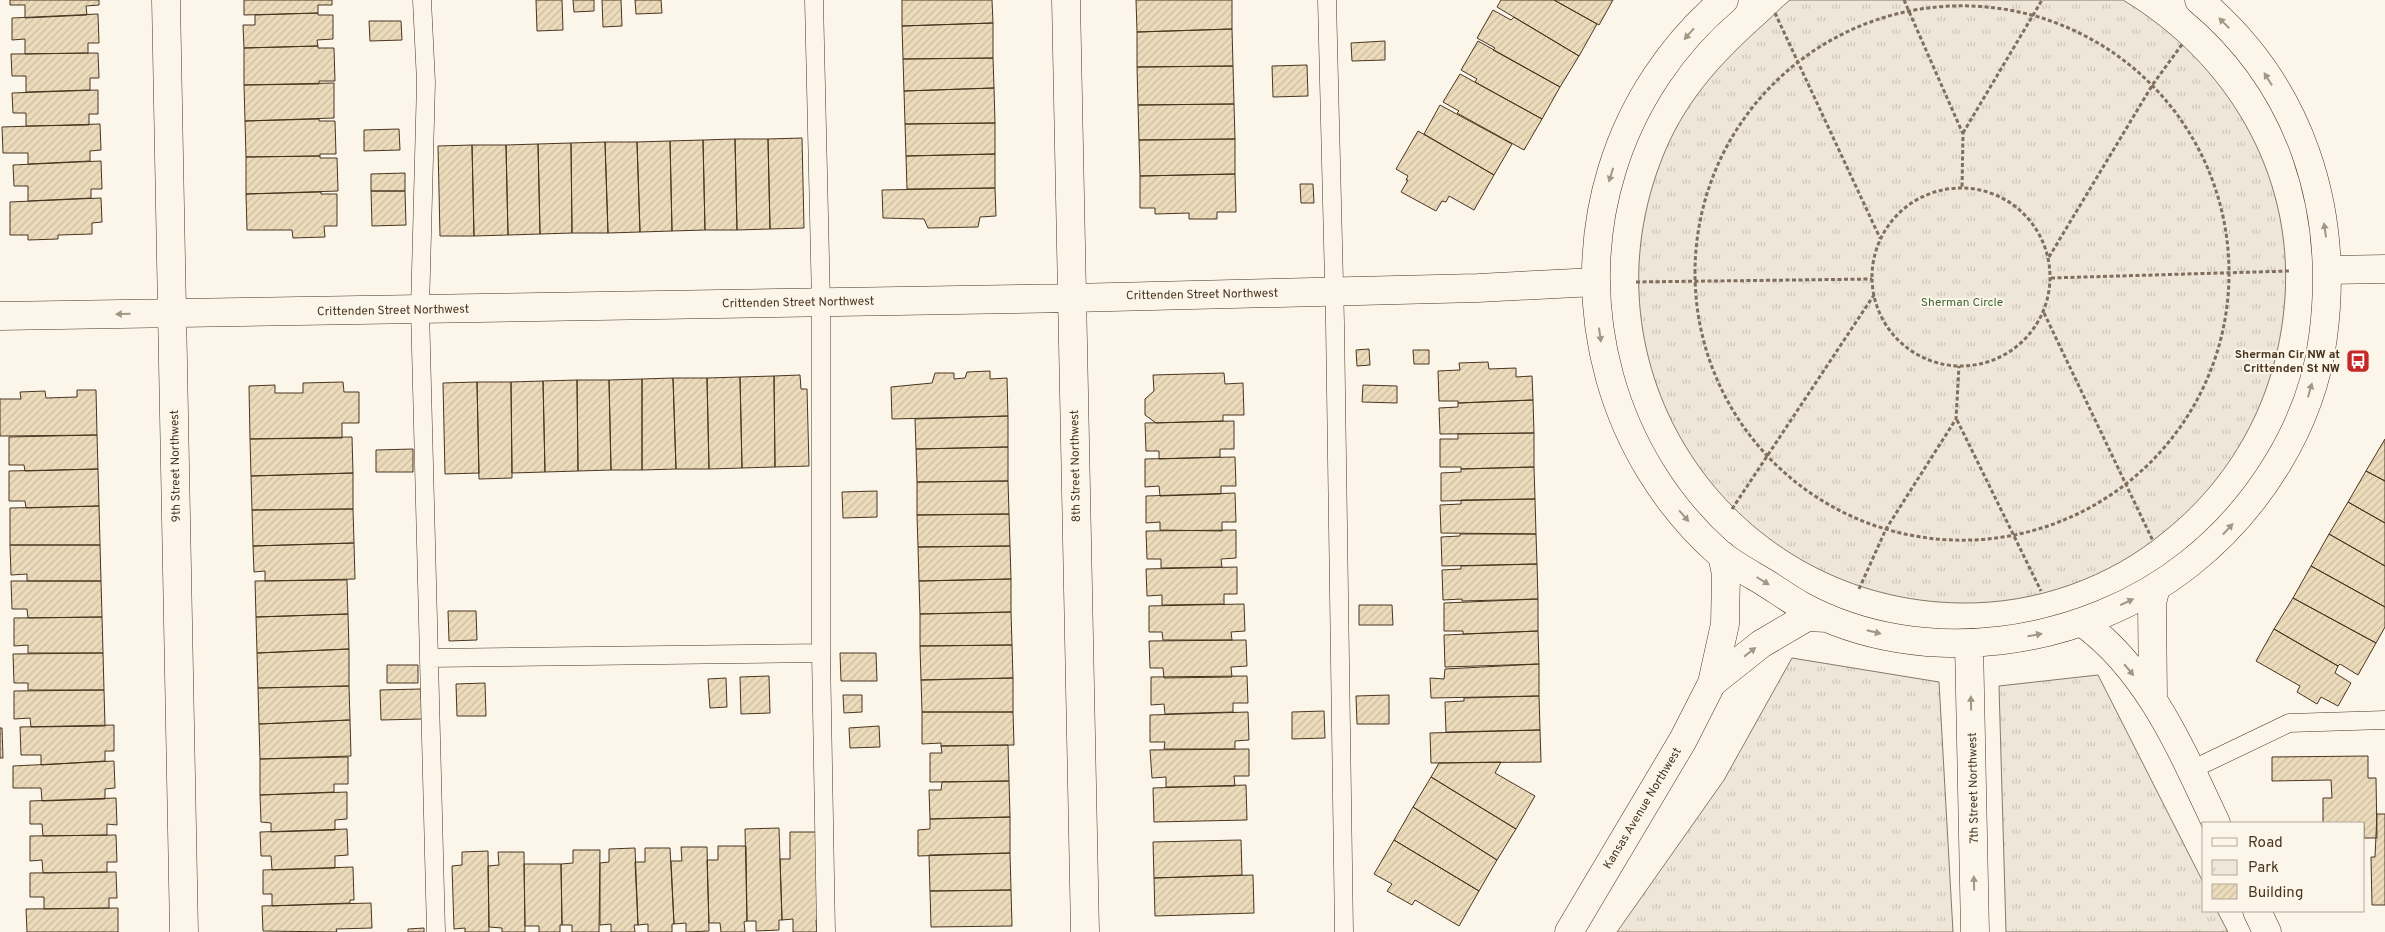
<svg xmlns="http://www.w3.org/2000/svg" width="2385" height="932" viewBox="0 0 2385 932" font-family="Overpass,sans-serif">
  <defs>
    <pattern id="park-tufts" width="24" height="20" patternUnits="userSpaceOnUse" patternTransform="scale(1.25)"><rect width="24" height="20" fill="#ede6d9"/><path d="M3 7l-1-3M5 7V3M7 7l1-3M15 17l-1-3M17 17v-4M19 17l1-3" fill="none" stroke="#cdc6ba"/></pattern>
    <pattern id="building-hatch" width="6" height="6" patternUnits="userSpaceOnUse" patternTransform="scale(1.25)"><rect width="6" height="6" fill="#ecdcbc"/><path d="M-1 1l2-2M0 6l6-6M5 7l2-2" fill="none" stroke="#ccbda1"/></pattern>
  </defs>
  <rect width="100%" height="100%" fill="#fbf6e9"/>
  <path fill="url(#park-tufts)" stroke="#887966" d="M1790,0H2123C2227,63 2293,173 2285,297C2279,389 2237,473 2165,531C2109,578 2035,604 1962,603C1735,601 1580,376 1660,164C1682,104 1719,64 1765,23C1774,15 1781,7 1790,0Z
    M1792,658L1939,682L1953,932H1617L1724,780Z
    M2098,675L2204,884V911H2217L2228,932H2006L1999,686Z"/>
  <path fill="url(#building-hatch)" stroke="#4a3520" d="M10,0H99V5L86,6L87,15L25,18V5H10Z
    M244,0H332V5H318V13L244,15Z
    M536,0H562L563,30L537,31Z
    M573,0H594V11L574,12Z
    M602,0H621L622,26L603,27Z
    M635,0H661L662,13L636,14Z
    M902,0H992L993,23L902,26Z
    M1136,0H1232V29L1137,32Z
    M1501,0H1554L1597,24L1579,56L1497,7Z
    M1554,0H1613L1599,25Z
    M1493,10L1511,20L1514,17L1579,56L1560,87L1493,50L1495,48L1477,38Z
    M318,13V15H333V39L317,40L318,46L244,48L243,25H255V15Z
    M98,14L99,43H88V53L25,54V39L12,40V18Z
    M369,21H401L402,40L370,41Z
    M993,23V58L903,59L902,26Z
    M1232,29L1233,66L1137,67V32Z
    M1385,41V60L1352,61L1351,43Z
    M1478,41L1560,87L1542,119L1475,82L1477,79L1461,70Z
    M318,46V48H334L335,81H319V84L244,85V48Z
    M98,53L99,78H90V90L26,92V76H12L11,54Z
    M993,58L994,88L904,91L903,59Z
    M1307,65L1308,96L1273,97L1272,66Z
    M1233,66L1234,104L1138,105L1137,67Z
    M1460,74L1542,119L1524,150L1457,113L1459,111L1443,102Z
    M334,83V118L245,121L244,85Z
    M994,88L995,123L905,124L904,91Z
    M98,90V114H89V125L26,126V113H13L12,93Z
    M1234,104L1235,139L1139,140L1138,105Z
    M1440,105L1512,144L1494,175L1424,134Z
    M319,119V121H335L336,154H320V156L246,157L245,121Z
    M995,123V154L906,156L905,124Z
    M100,124L101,150L90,151V161L28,164V153H3L2,127Z
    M399,129L400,150L364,151V130Z
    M1418,131L1494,175L1474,210L1449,196L1446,202L1442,201L1436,211L1401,192L1408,180H1406L1408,176L1396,169Z
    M802,138L804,228L770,229L768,139Z
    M735,139H768L770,229L737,230Z
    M735,139L737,230H705L703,140Z
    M1235,139V174L1140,176L1139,140Z
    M703,140L705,230L672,231L670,141Z
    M670,141L672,231L640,232L637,142Z
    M605,142H637L640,232L608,233Z
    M605,142L608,233H572L571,143Z
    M571,143L572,233L540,234L538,144Z
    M538,144L540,234L508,235L506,145Z
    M472,145H506L508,235L474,236Z
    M472,145L474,236H440L438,146Z
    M995,154V188L907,189L906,156Z
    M320,156V158H337L338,191L246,194V157Z
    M101,161L102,189H91V198L28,201V186H14L13,165Z
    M405,173V191H371V174Z
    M1235,174L1236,212H1217V219H1189V213L1155,214V208H1140V176Z
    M1300,184H1313L1314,203H1301Z
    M995,188L996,216L980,217L978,227L928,228L924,219L883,218L882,190Z
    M371,191H405L406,225L372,226Z
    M321,192V194H337V226H324L325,237L293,238L292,230H247L246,194Z
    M101,198L102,222L92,223V234L58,235V239L28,240V235H10V202Z
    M1369,349L1370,365L1357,366L1356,350Z
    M1413,350H1429V364H1414Z
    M1488,362L1489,369L1516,368V377L1532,376L1533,400L1458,403V401H1439L1438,371L1460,370L1459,363Z
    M990,371V379L1007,378L1008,416L892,419L891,387L932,383L935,373H954V379L965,378L967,372Z
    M1224,373L1225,384L1243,383L1244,415H1223V421L1156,423L1145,415V399L1154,391L1153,375Z
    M800,375L801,389H807L809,466L775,467L774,376Z
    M774,376L775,467L742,468L740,377Z
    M740,377L742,468L709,469L707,378Z
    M673,378H707L709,469H676Z
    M673,378L676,469L642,470V379Z
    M642,379V470H611L609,380Z
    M577,380H609L611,470L578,471Z
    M577,380L578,471L545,472L543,381Z
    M543,381L545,472L512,473L511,382Z
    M343,382L344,392H359V423H342V438L250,439L249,386L275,385V393H303V383Z
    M477,382H511L512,478L479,479Z
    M477,382L479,473L445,474L443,383Z
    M1363,385L1397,386V403L1362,402Z
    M77,390H96L97,435L0,436V399H21L20,392L45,391L46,398L77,397Z
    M1533,400L1534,433L1440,434L1439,408L1458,407V403Z
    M1008,416V447L916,449L915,419Z
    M1234,421V449H1220V457L1159,459V451H1146L1145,423Z
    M1534,433V467L1461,469V467H1440V439H1458V434Z
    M97,435L98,469L25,471L24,465H9V437Z
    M352,437L353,473L251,476L250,439Z
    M2385,439V481L2366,471Z
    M1008,447V481L917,482L916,449Z
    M413,449V472H376V450Z
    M1235,457L1236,486H1221V494L1160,496L1159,486L1145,487V459Z
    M1534,467L1535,499L1441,501V473L1461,472V469Z
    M98,469L99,506L26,508L25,501H9V471Z
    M2366,471L2385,481V523L2348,502Z
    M353,473V509L252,510L251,476Z
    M1008,481L1009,514L917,515V482Z
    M877,491V517L843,518L842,492Z
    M1235,493L1236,522H1222V531L1160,530V522L1146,523V496Z
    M1535,499L1536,534L1441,533L1440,505L1461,504V500Z
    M2348,502L2385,523V566L2329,534Z
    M99,506L100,545H10V508Z
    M353,509L354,543L253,546L252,510Z
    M1009,514L1010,546L918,547L917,515Z
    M1236,530V558L1221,559L1222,567L1161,568V559H1147L1146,531Z
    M1460,534H1536L1537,564L1442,566L1441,537L1460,536Z
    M2329,534L2385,566V607L2311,566Z
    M354,543L355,579L265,581V571L254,572L253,546Z
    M10,545H100L101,581H27V574L11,575Z
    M1010,546L1011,579L919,581L918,547Z
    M1537,564L1538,599L1462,601V599L1443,600L1442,570L1461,569V566Z
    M2311,566L2385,607V627L2376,643L2293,598Z
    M1237,567V594H1224V604L1162,605V595L1147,596L1146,569Z
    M1011,579V612L920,614L919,581Z
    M347,580L348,614L256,617L255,581Z
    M11,581H101L102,617L28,618L27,609H12Z
    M2293,598L2376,643L2358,675L2340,664L2338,666L2274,629Z
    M1538,599V631L1463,634V631H1444V603Z
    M1244,604L1245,631L1231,632L1232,640H1163L1162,632H1149V606Z
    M1359,605H1392L1393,625H1359Z
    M448,611H476L477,640L449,641Z
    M1011,612L1012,645L920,646V614Z
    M348,614L349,649L257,653L256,617Z
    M102,617L103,653H28V645L14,646V618Z
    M2274,629L2338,666L2335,673L2351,683L2338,706L2321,697L2317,704L2297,692L2300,686L2256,661Z
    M1538,631L1539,664L1445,667L1444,635Z
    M1246,640L1247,666L1231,667L1232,677L1164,678L1163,668H1150L1149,641Z
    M1012,645L1013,678L921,680L920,646Z
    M349,649V686L258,688L257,653Z
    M103,653L104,690H28V683H14L13,654Z
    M840,653H876L877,681H841Z
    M1539,664V696L1431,698L1430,678L1444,679L1445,669Z
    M387,665H418V683H387Z
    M769,676L770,713L741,714L740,677Z
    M1247,676L1248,703H1233V712L1165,714L1164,704L1151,705V677Z
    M726,678L727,707L710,708L708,679Z
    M1013,678V712H922L921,680Z
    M485,683L486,716H457L456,684Z
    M349,686L350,720L259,724L258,688Z
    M421,689L422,719L381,720L380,690Z
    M104,690L105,726L31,727L30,718L14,719V691Z
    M843,695H862V712L844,713Z
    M1389,695V724H1357L1356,696Z
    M1539,696L1540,730L1446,732L1445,702L1464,701V698Z
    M1324,711L1325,738L1292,739V712Z
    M922,712H1013L1014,745L941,746V743L922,744Z
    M1248,712L1249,740L1235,741V749H1164L1165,742H1150V715Z
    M350,720L351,756L260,759L259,724Z
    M114,725V751H105V761L41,765V755H21L20,727Z
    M879,726L880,747L850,748L849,728Z
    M0,728H2L3,758H0Z
    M1540,730L1541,762L1431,763L1430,733Z
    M1008,745L1009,781L930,782V753H942L941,746Z
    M1249,749V776H1234L1235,786L1166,787V777L1152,778L1150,750Z
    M2368,756V778H2376L2377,838H2364V823H2323V798H2332L2331,780L2272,781V757Z
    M348,757V784H334V792L260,795V759Z
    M114,761L115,788L105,789V799L42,801L41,788H13V766Z
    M1501,762L1495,773L1535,796L1516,829L1431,777L1439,763Z
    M1431,777L1516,829L1497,860L1413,807Z
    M1009,781L1010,817L930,819L929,790H941L942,782Z
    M1246,785L1247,820L1154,822L1153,788Z
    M347,792V819L335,820V830L271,832V823L261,822L260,795Z
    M116,798L117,825L107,824V835L43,836L42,824H30V801Z
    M1413,807L1497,860L1479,891L1394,840Z
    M2377,814H2385V905H2372L2371,857H2375Z
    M1010,817V853L918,856V830L930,829V819Z
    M779,828L782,920H779V930L756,931V921H747L745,829Z
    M347,829L348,855L335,856V868L272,870L271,856H261L260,832Z
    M790,832H817L819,919L816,920L817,932H793V919L782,920L780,859H790Z
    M116,835L117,862H107V872L43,873L42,860L30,861V836Z
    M1241,840L1242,875L1154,878L1153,842Z
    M1394,840L1479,891L1459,926L1415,900L1412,905L1387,891L1392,884L1374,874Z
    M718,846H746L747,921L744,922L745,932H721L720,923H709L707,860H718Z
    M681,847H707L709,931L686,932V923L674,924L671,861H682Z
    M635,848L638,925H634L635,932H611V924L600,925V863L609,862V849Z
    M645,848H670L674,924H672V932H648V924L638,925L635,862H645Z
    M573,850H600L599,932H572V925H562L561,864L573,863Z
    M488,851L489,932H465V928L454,929L452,866L462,865V852Z
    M498,852H524L525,932H502V928L489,927L488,866L499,865Z
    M1010,853L1011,890L930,891L929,855Z
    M524,864H561L562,925H560V932H539V926H525Z
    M353,867L354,900H350V903L272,906V894H263V870Z
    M116,872L117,898H109V908L44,909V897H30V873Z
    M1253,875L1254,913L1155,916L1154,878Z
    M1011,890L1012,926L931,927L930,891Z
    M371,903L372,928L336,929L337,932L263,931L262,906Z
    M118,908V932H27L26,909Z
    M424,928V932H408V929Z"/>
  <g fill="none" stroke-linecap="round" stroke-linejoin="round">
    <g stroke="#4a3520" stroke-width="19">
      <path id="lane" d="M422,0L426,82L420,309L436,932
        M814,0L821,302V653L826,932
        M1327,0L1335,323L1344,932
        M429,658L821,653
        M2191,770L2289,723L2385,720"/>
    </g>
    <g stroke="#4a3520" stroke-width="29">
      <path id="street" d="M166,0L184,932
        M1066,0L1085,932
        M2328,270L2385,269
        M0,316L1072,298L1478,288L1595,282"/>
    </g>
    <g stroke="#4a3520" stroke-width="29">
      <path id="secondary" d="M1724,0C1672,44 1632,104 1612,170C1570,306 1612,458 1719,553C1732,564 1749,573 1764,582C1777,590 1789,599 1802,606C1922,671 2085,647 2190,563C2258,509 2312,425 2323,337C2340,209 2301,85 2199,0
        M2083,623C2149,671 2182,751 2216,823
        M1969,643L1975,932
        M1712,683L1761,644L1807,617L1827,618
        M2153,699L2152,603L2156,587
        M2257,911L2267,932
        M1569,932L1683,740L1712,683L1725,624L1726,574L1722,555"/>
    </g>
    <path stroke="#7f6f5c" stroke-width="3" stroke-dasharray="4 2.5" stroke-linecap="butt" d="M1904,0L1963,134L1962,188
      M1695 273a267 267 0 1 1 534 0a267 267 0 1 1-534 0Z
      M1775,13L1880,238
      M1963,133L2042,0
      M1872 277a89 89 0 1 1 178 0a89 89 0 1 1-178 0Z
      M2049,257L2153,84L2183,43
      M2051,278L2289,271
      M1636,282L1872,279
      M2044,313L2153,541
      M1957,420L2041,591
      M1732,509L1874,295
      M1859,589L1886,529L1956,419L1959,366"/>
    <use href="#lane" stroke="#fbf6e9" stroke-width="18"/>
    <use href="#street" stroke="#fbf6e9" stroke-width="28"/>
    <use href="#secondary" stroke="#fbf6e9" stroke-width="28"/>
  </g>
  <defs><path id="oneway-solid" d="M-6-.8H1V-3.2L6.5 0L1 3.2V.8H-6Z" transform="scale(1.25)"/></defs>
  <g fill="#a29684">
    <use href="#oneway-solid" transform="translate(2224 23) rotate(-135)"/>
    <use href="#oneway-solid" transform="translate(1689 34) rotate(131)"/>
    <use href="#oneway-solid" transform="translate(2268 79) rotate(-122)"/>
    <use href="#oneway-solid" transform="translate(1611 175) rotate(107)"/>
    <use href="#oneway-solid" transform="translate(2325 230) rotate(-98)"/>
    <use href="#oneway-solid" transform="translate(123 314) rotate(179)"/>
    <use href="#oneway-solid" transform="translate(1600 335) rotate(82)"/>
    <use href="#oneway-solid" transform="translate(2310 390) rotate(-74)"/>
    <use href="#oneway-solid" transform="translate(1684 516) rotate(49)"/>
    <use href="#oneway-solid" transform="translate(2228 529) rotate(-47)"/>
    <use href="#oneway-solid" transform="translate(1763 581) rotate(32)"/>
    <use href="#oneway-solid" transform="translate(2127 602) rotate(-25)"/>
    <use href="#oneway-solid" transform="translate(1874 632) rotate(14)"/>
    <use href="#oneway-solid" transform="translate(2035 635) rotate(-10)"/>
    <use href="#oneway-solid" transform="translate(1750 652) rotate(-38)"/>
    <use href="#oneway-solid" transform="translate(2129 670) rotate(50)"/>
    <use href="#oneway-solid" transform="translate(1971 703) rotate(-91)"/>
    <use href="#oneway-solid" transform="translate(1974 883) rotate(-91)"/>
  </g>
  <defs>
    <g id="bus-square" transform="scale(1.25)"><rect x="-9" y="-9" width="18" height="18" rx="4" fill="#c62828" stroke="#fbf6e9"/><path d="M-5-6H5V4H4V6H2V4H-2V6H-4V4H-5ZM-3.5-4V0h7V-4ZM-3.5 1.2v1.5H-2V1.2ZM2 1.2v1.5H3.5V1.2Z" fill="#fff"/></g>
  </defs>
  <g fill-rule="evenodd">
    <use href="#bus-square" x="2358" y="361"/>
  </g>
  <g text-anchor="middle" stroke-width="4" stroke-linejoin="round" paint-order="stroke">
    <g font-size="12" fill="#4a3520" stroke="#fbf6e9">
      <text transform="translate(1202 294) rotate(-1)" y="4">Crittenden Street Northwest</text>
      <text transform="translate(798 302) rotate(-1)" y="4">Crittenden Street Northwest</text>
      <text transform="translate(393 310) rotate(-1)" y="4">Crittenden Street Northwest</text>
      <text transform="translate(175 466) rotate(-91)" y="4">9th Street Northwest</text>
      <text transform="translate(1075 466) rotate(-91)" y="4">8th Street Northwest</text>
      <text transform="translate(1973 788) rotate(-91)" y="4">7th Street Northwest</text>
      <text transform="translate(1642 808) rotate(-59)" y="4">Kansas Avenue Northwest</text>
    </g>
    <g font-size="12" fill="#436837" stroke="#fbf6e9">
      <text x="1962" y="306">Sherman Circle</text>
    </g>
    <g font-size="12" font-weight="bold" fill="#4a3520" stroke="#fbf6e9" text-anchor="end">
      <text x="2340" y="358">Sherman Cir NW at<tspan x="2340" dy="14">Crittenden St NW</tspan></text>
    </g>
  </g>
  <rect x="2202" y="822" width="162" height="90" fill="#fbf6e9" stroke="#b4a999"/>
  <rect x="2212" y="838" width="25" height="8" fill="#fbf6e9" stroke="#b4a999"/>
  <text x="2248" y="847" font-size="15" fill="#4a3520">Road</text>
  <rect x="2212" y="860" width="25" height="15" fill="url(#park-tufts)" stroke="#b4a999"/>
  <text x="2248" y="872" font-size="15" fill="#4a3520">Park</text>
  <rect x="2212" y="884" width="25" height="15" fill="url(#building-hatch)" stroke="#b4a999"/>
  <text x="2248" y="897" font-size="15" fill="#4a3520">Building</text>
</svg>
